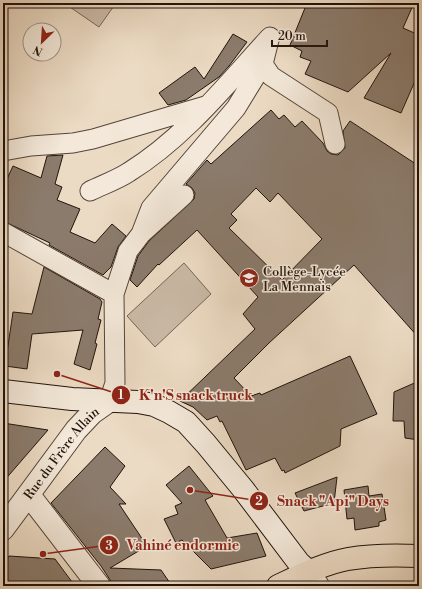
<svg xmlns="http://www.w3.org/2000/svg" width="422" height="589" viewBox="0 0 422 589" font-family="'Libre Bodoni',serif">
  <rect width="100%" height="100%" fill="#ecdbc4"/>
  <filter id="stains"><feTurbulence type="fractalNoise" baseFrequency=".005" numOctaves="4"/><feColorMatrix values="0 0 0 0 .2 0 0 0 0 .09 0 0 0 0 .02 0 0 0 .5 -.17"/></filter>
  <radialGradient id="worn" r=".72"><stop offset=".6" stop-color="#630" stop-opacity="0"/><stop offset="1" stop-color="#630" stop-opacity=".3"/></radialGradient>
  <path fill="#c9b9a5" stroke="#756658" d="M64,3H116L99,27Z
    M184,263L211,294L155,347L127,316Z"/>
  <path fill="#8b7b6c" stroke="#21130c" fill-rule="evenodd" d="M307,3H414L403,28L419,35V72L401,113L364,98L391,53L348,92L305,74L311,61L300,57L302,51L290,45Z
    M233,34L247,42L229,66L219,77L186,100L168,105L159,93L195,67L204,79Z
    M271,110L279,119L284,115L295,127L302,121L323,143L327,151L331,154L338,155L345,148L343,131L350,121L419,166V338L354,265L269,343L234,378L251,396L260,393L261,395L350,356L377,414L341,429L340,446L285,473L284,470L282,471L275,458L246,470L222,421L220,422L217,416L207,420L193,407L180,401L255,329L243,314L258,297L197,230L159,265L158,264L137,287L130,280L138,256L149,241L194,199L195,193L192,188L186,184L207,160L211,164ZM256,188L270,202L278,193L322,239L282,280L229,228L237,220L231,214Z
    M63,155L55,184L62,187L57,200L80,209L70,232L95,243L112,224L126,236L118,247L111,267L103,275L49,245L50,243L3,221V178L7,179L13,166L41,178L47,156Z
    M44,267L100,299L102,302L98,319L101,320L95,343L97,344L90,370L74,364L83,330L32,334L27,369L5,366L13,312L32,314Z
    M419,381V440L405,438L404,421H393L394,392Z
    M3,423L48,430L3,482Z
    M105,447L125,466L110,487L126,504H119L147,546L110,568L161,570L172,586H114L101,566L51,503Z
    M189,466L213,496L205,500L227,538L257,533L266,556L211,569L182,540L176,543L164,519L178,514L175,506L182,503L166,485Z
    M337,477L334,503L304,511L295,493Z
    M368,486L369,496L382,494L386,520L379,522V526L355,530L354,518L347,519L344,490Z
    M9,556L55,559L75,586H3V563Z"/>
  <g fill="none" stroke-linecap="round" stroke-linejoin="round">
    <g stroke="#54453a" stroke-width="21">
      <path id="minor" d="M263,64L271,76L328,113L335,144
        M3,151L31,146L73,143L93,139L205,106
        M90,191C102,185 117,180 129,172C184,138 226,85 270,37
        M3,232L114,294
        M141,234L151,208L236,108L263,64L269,40
        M109,401L115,383L114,294L128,251L141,234L184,195"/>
    </g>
    <g stroke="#54453a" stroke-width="24">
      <g id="tertiary">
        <path d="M29,495L99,586"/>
        <path id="s1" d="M3,529L76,430L92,413L109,401"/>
        <path d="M309,572L318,586"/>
      </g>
    </g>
    <g stroke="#21130c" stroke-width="24">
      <path id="secondary" d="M3,391L72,399L138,402L154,405L169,412L186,422L206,444L243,489L299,563L309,572"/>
    </g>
    <g stroke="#21130c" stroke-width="24">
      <path id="primary" d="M278,586C299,576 325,563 348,559C371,555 396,555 419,556"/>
    </g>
    <use href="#minor" stroke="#f3e8d9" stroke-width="19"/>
    <use href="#tertiary" stroke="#f3e8d9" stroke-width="22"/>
    <use href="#secondary" stroke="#f3e8d9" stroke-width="22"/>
    <use href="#primary" stroke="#ecdbc4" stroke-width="22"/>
  </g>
  <defs>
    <g id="school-disc" transform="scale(1)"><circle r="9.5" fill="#8f2418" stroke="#f3e8d9"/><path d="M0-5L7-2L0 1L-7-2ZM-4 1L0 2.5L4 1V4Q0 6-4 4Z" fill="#fff"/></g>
  </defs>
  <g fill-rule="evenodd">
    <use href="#school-disc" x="249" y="278"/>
  </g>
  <g text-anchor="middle" stroke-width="3" stroke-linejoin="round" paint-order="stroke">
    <g font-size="13" fill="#21130c" stroke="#f3e8d9" text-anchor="start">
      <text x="263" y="276">Collège-Lycée<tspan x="263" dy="15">La Mennais</tspan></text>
    </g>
    <g font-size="13" fill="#21130c" stroke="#f3e8d9">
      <text dy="5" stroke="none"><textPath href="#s1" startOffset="96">Rue du Frère Allain</textPath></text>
    </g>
  </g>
  <path fill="none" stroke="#8f2418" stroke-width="1.5" d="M57 374L121 395M190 490L259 501M43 554L109 545"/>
  <g fill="#8f2418" stroke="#f3e8d9" stroke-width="1.5">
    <circle cx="57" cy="374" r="4"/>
    <circle cx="190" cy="490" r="4"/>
    <circle cx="43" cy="554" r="4"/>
    <circle cx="121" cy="395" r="10"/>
    <circle cx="259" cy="501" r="10"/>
    <circle cx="109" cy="545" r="10"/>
  </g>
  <g font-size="12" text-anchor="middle" font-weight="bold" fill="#fff">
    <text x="121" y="399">1</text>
    <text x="259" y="505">2</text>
    <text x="109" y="550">3</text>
  </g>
  <g font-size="14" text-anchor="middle" font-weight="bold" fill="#8f2418" stroke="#f3e8d9" stroke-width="3" stroke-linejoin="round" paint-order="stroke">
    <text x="196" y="400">K'n'S snack truck</text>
    <text x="333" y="506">Snack "Api" Days</text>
    <text x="183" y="550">Vahiné endormie</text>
  </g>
  <rect width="422" height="589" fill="none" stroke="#ecdbc4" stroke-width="16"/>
  <rect x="4" y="4" width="414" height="581" fill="none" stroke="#21130c" stroke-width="2"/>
  <rect x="8" y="8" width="406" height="573" fill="none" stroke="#21130c"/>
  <g transform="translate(42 42) rotate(205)"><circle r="19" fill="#f3e8d9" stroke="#9f9387"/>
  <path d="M0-3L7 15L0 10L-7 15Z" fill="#8f2418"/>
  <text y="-6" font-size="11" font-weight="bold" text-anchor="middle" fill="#21130c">N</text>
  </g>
  <path d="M272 40v6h55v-6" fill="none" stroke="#21130c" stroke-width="2"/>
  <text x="278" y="40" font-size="12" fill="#21130c" stroke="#f3e8d9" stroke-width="3" paint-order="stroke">20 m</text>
  <rect width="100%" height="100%" filter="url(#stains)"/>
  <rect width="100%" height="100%" fill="url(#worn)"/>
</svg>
